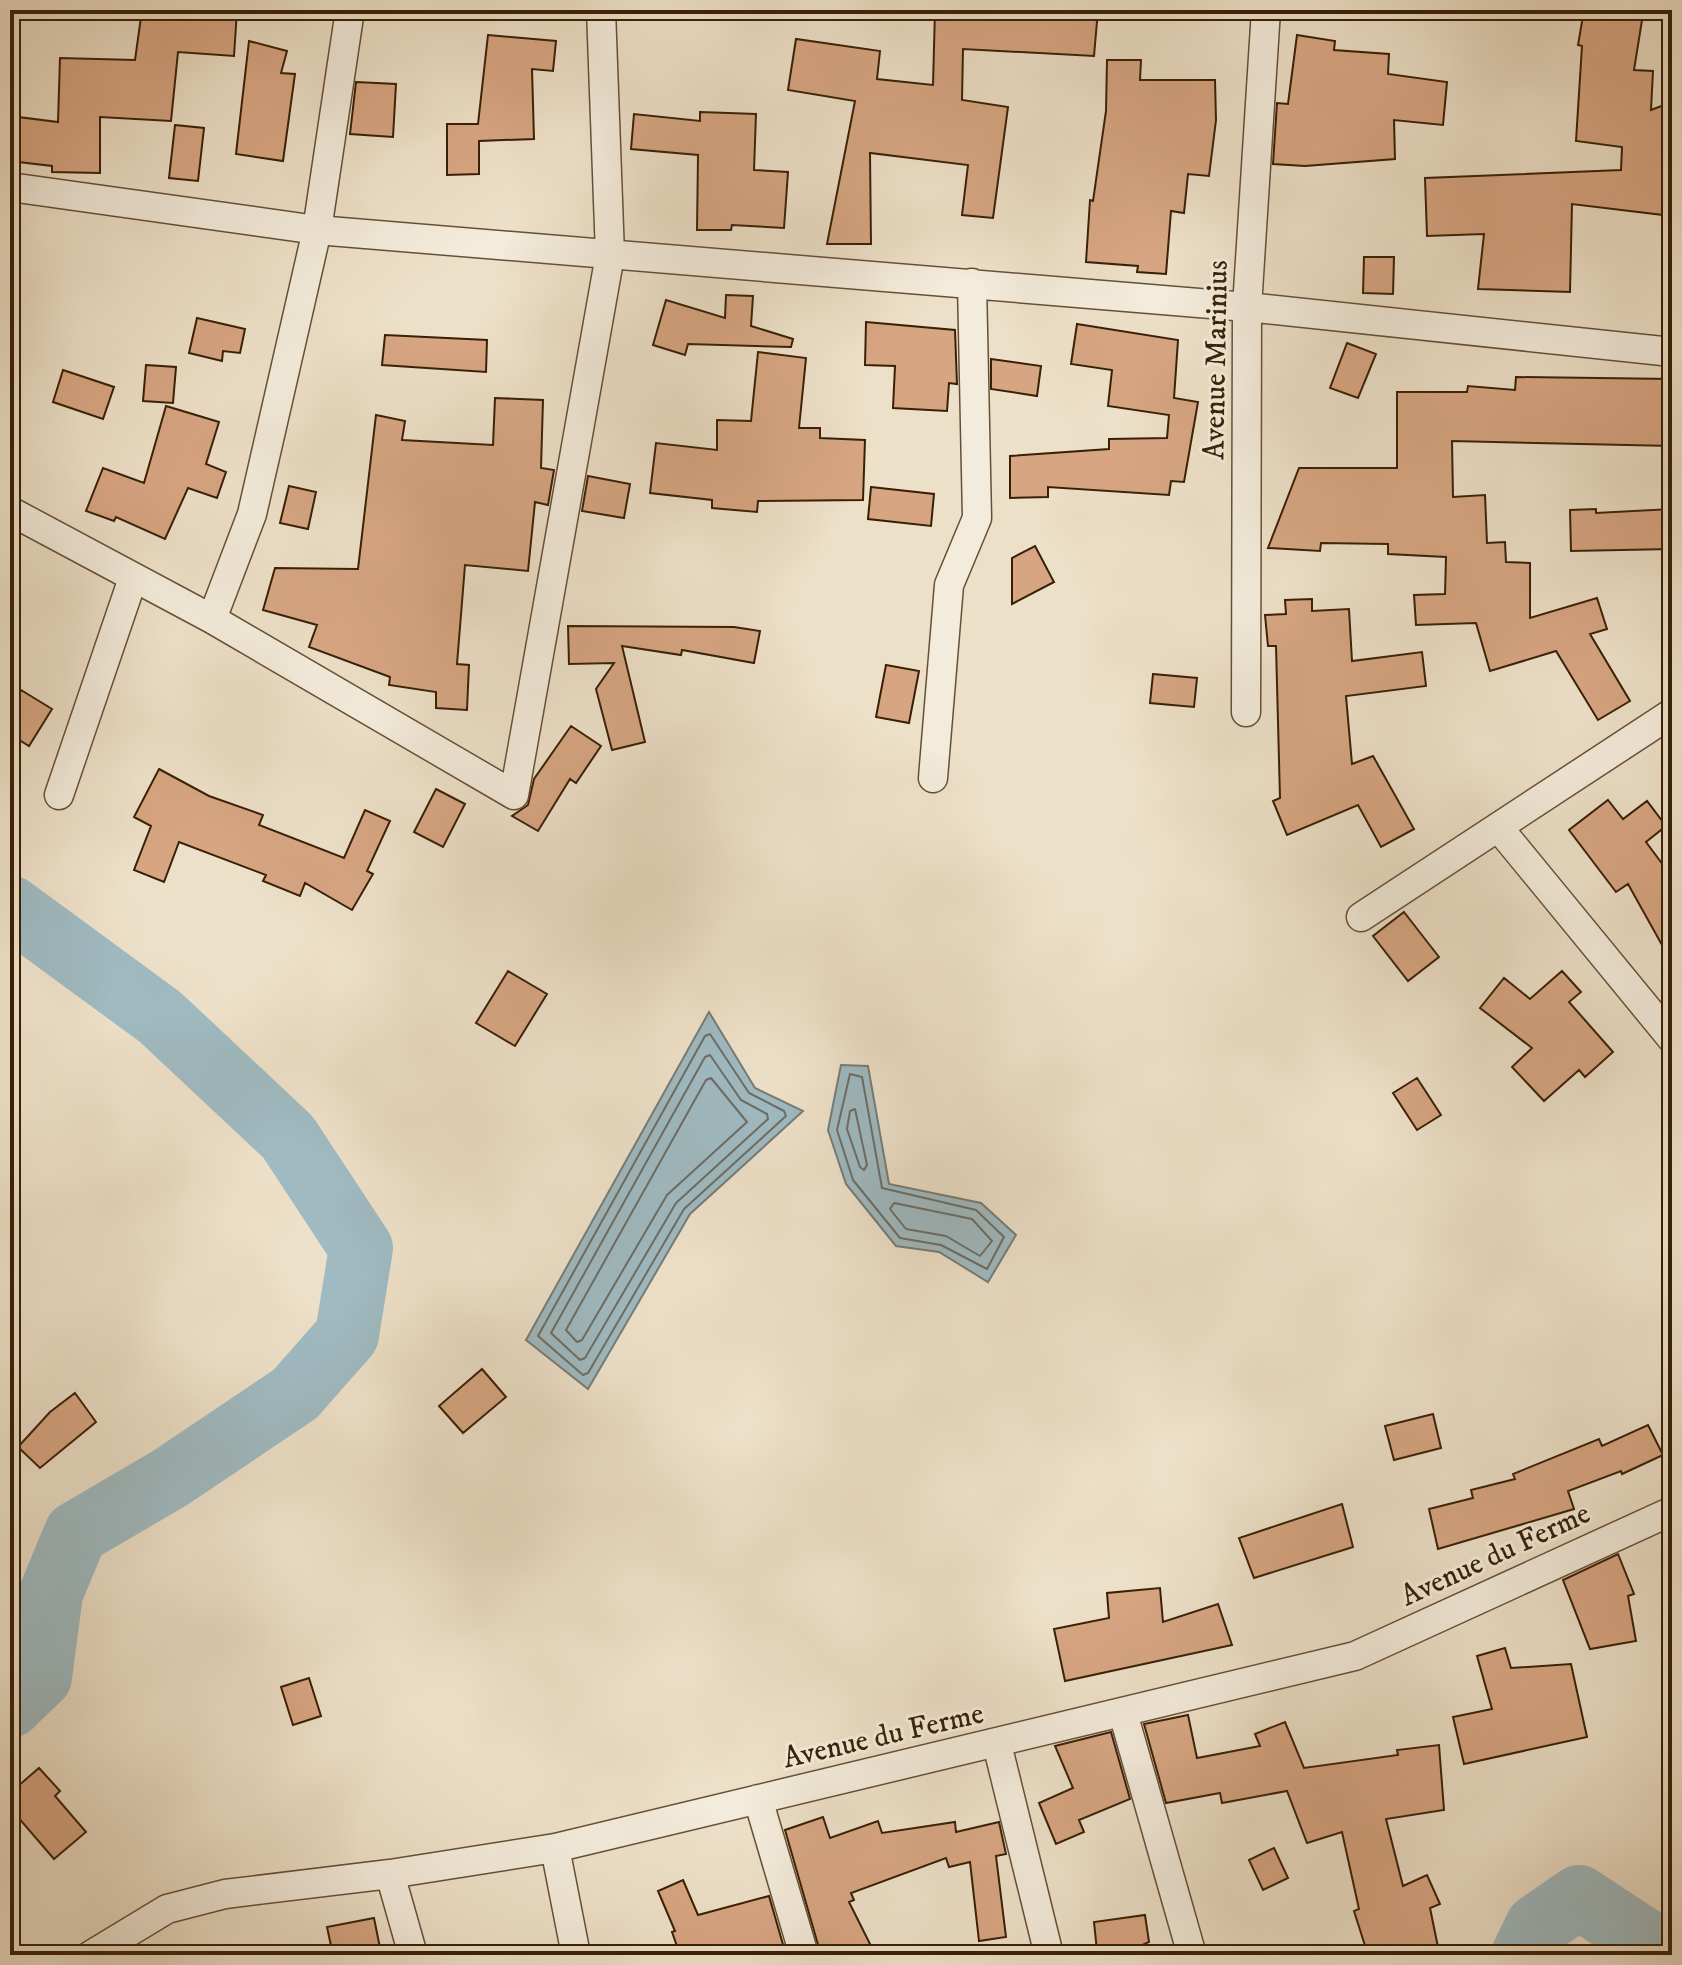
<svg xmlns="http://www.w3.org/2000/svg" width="1682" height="1965" viewBox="0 0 1682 1965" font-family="'IM FELL DW Pica',serif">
  <rect width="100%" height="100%" fill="#ede0c8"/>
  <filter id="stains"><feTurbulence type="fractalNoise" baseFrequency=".0025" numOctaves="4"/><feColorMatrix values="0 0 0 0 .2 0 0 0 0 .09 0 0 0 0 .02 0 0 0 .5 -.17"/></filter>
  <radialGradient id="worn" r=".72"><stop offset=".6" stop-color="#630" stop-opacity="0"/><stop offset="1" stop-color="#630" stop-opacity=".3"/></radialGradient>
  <path fill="#9fbac1" stroke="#767c76" stroke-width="2" d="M709,1012L755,1088L803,1111L690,1214L588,1389L526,1340Z
    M841,1065L868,1066L889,1184L981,1203L1016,1235L988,1282L939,1252L896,1246L846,1184L828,1130Z"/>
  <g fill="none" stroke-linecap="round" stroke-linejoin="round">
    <path stroke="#6c6d64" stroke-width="2" d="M710,1034L749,1093L784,1111L786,1116L684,1209L588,1373L583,1375L538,1336L705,1036Z
      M710,1055L741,1100L767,1114L768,1119L676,1203L585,1358L580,1360L551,1333L705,1057Z
      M850,1074L862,1077L882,1188L976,1210L1004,1237L987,1269L941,1245L900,1238L853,1180L837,1130Z
      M711,1078L747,1122L667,1195L582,1340L577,1342L566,1330L706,1080Z
      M855,1109L867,1165L864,1170L860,1167L847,1129L850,1111Z
      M894,1203L972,1219L992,1241L980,1256L946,1236L906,1229L890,1209Z"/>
    <path stroke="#9fbac1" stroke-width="64" d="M10,907L160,1017L288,1137L361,1248L347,1335L295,1394L170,1478L76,1533L51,1593L40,1677L10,1706
      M1523,1955L1537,1926L1579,1897L1667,1955"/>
  </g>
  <path fill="#d7a582" stroke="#382006" stroke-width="2" d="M142,10H237L234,56L178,52L171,121L100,117V173L52,172V166L10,161V116L58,122L60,58L135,60Z
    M935,10H1098L1094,56L963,49L962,100L1008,107L993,218L962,215L968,165L870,153L871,244H827L855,101L788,90L796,39L880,51L877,79L933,85Z
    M1584,10L1643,14L1634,70L1653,71L1651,110L1672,102V216L1572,204L1570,292L1478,289L1484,234L1427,236L1425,178L1621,170L1622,147L1576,141L1582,46L1578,45Z
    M488,35L556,41L553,71L532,69L534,139L479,141V174L447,175V124H478Z
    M1297,35L1335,41L1334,50L1389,54L1388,74L1447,82L1443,125L1394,120L1395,159L1305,166L1273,164L1277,103L1288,104Z
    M249,41L287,51L281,73L295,74L283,161L236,154Z
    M1107,60H1141L1140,80H1215L1216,120L1209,176L1188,174L1184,213L1171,211L1166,274L1137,272L1138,266L1086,262L1090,200L1093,201L1106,111Z
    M356,82L396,84L393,137L350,134Z
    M700,112L756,114L754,170L788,172L784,228L732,225L731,230H697L698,155L631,149L634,114L700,121Z
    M175,125L204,128L198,181L169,178Z
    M1364,257H1394L1393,294L1363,293Z
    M726,295L753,296L751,326L793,339L791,347L688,344L685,355L653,345L666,300L725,318Z
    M197,318L245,329L240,353L223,351L222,361L189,353Z
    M866,322L955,330L957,384L949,383L947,411L893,408L895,366L865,365Z
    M1077,324L1178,340L1174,398L1198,402L1184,482L1171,481L1169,495L1048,487V497L1010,498V456L1109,449V439L1167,438L1169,415L1108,406L1112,370L1071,364Z
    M385,335L487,340L486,372L382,365Z
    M1347,343L1376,354L1358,398L1330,388Z
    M758,352L806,358L799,428H820V438L865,440L863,500L758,501L757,512L712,508V500L650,493L656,443L717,450V420L751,421Z
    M991,359L1041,366L1037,396L991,389Z
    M146,365L176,367L173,403L143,401Z
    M63,370L114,387L103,419L53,402Z
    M1516,377L1672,379V446L1452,441L1453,497L1485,495L1487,543L1505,542L1506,562L1530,563V618L1597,598L1607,629L1590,634L1630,701L1598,720L1556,651L1490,671L1476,623L1416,625L1414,595L1445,594L1446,557L1388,554V544L1321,543L1320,551L1268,548L1299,468H1397V392H1467L1468,386L1515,390Z
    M495,398L543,400L541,468L554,470L548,505L535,502L528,571L465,565L457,664L469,665L467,710L436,708V692L389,685L390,677L309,647L317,625L263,610L275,568L358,569L376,415L405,421L402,440L493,445Z
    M166,406L219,422L206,464L226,472L217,498L188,488L165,539L116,517L114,521L86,511L103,468L144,483Z
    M588,476L630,484L624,518L582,511Z
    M289,486L316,492L308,529L280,523Z
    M871,487L934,494L931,526L868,519Z
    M1596,509V513L1672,509V549L1571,551L1570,510Z
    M1035,546L1054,582L1012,604V558Z
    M1312,599V611L1349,609L1352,661L1422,652L1426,686L1346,696L1352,764L1373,756L1414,829L1381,847L1358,805L1287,835L1273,801L1280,798L1276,646H1268L1265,615L1286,614L1285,600Z
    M568,626L734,627L760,631L754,663L682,650L681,655L622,646L645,742L612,750L596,689L614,663L569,664Z
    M886,665L919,671L909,723L876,717Z
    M1153,674L1197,678L1194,707L1150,703Z
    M21,690L52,709L29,746L10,734V708Z
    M571,726L601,746L576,783L570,779L538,831L512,816L528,805L534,779Z
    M159,769L209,796L263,815L259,825L344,858L365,810L390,821L367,871L373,874L352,910L305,883L300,896L263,881L266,875L179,842L164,882L134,870L151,826L134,817Z
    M436,789L465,804L443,847L414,832Z
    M1608,800L1623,819L1647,801L1666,826L1646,842L1672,877V963L1628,884L1616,892L1569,830Z
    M1404,912L1439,957L1408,981L1373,936Z
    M508,971L547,994L515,1046L476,1023Z
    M1562,971L1581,992L1569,1002L1613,1052L1585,1077L1579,1070L1544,1101L1512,1067L1532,1048L1480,1008L1504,978L1530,999Z
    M1417,1078L1441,1115L1417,1130L1393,1093Z
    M482,1369L506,1397L463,1433L439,1406Z
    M75,1393L96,1422L40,1468L18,1447L50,1412Z
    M1433,1414L1441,1448L1394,1460L1385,1426Z
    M1648,1425L1663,1455L1622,1474L1621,1471L1568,1491L1574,1509L1438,1549L1429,1509L1473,1498L1471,1490L1515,1479L1513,1474L1599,1439L1602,1446Z
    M1342,1504L1353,1547L1254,1578L1239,1538Z
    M1618,1554L1634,1594L1628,1596L1636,1641L1590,1649L1563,1580Z
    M1160,1588L1163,1622L1218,1604L1232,1645L1065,1681L1054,1629L1109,1618L1107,1593Z
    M1505,1648L1511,1668L1571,1664L1587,1737L1464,1764L1453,1717L1492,1709L1477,1656Z
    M309,1678L321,1716L293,1725L281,1687Z
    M1188,1715L1197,1758L1260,1746L1255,1734L1285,1722L1304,1768L1398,1755L1397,1750L1439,1745L1444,1810L1386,1819L1403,1886L1427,1875L1440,1904L1430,1908L1438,1947L1394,1955H1368L1354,1911L1359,1909L1342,1832L1307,1843L1287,1791L1222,1803L1220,1793L1166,1803L1144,1724Z
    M1111,1732L1130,1799L1079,1820L1084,1832L1056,1844L1039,1803L1073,1788L1055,1746Z
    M39,1768L60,1791L55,1796L86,1832L54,1859L10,1808V1793Z
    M823,1817L830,1838L878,1821L882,1833L955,1822L956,1832L999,1822L1006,1854L996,1856L1006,1937L979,1941L970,1862L949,1867L946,1858L851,1893L854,1900L849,1902L872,1948L856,1955H821L785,1830Z
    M1274,1848L1288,1878L1263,1890L1249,1860Z
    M683,1880L698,1915L769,1896L786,1955H680L672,1932L675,1931L658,1891Z
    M1145,1915L1149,1942L1123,1954L1122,1949L1097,1951L1094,1922Z
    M374,1918L380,1948L333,1955L327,1927Z"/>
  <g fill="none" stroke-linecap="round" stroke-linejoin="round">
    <g stroke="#655036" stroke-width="31">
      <path id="minor" d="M10,187L317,230L1247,307L1672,352
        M10,511L212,619L514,795L610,255L601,10
        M212,619L252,514L317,230L350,10
        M1246,712L1247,307L1266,10
        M933,778L949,585L977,518L972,283
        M59,795L133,578
        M1498,827L1672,1039
        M1361,917L1672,713
        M1123,1713L1192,1955
        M997,1744L1049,1955
        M758,1799L804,1955
        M555,1848L576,1955
        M390,1874L413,1955
        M91,1955L167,1909L225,1894L390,1874L555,1848L1355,1656L1672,1511"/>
    </g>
    <use href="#minor" stroke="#f3ebdb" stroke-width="28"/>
  </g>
  <g text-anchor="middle" stroke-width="6" stroke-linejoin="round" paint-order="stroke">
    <g font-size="30" fill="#382006" stroke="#f3ebdb">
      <text transform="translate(1215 360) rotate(-89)" y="10">Avenue Marinius</text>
      <text transform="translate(1495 1554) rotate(-25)" y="10">Avenue du Ferme</text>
      <text transform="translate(883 1735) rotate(-13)" y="10">Avenue du Ferme</text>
    </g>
  </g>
  <rect width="1682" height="1965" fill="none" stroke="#ede0c8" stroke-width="40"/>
  <rect x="12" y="12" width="1658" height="1941" fill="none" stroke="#382006" stroke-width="4"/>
  <rect x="20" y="20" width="1642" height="1925" fill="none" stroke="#382006" stroke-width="2"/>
  <rect width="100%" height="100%" filter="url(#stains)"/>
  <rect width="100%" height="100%" fill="url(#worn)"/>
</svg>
